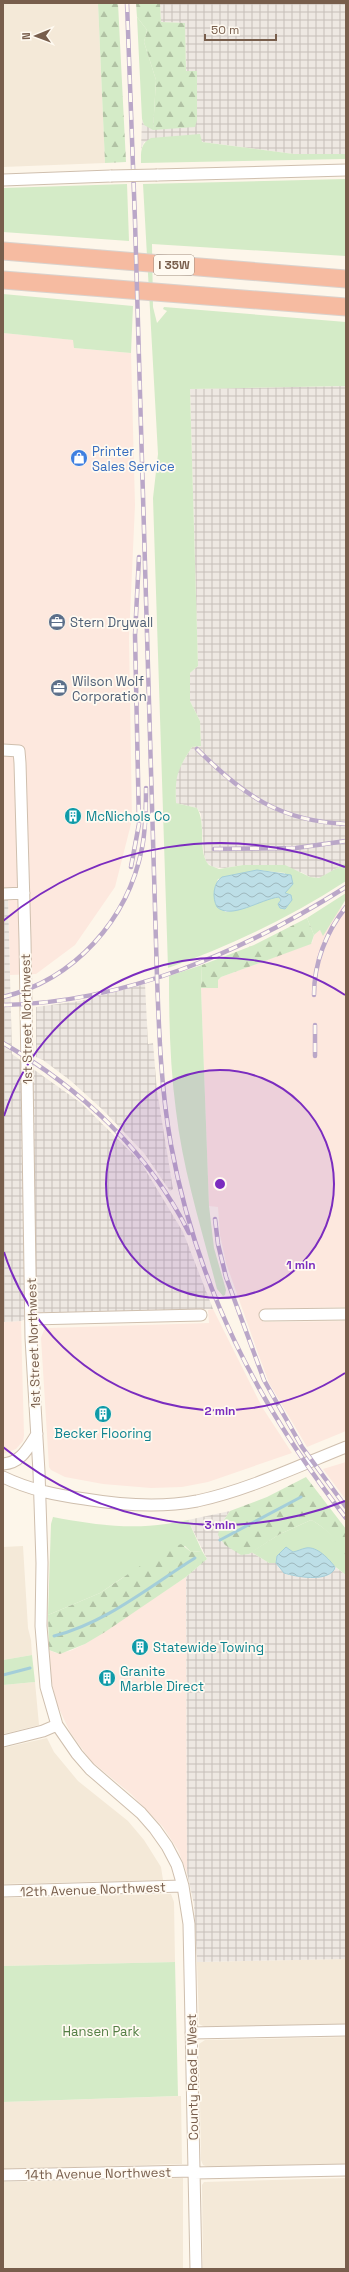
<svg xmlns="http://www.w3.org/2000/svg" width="349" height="2272" viewBox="0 0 349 2272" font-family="'Space Grotesk',sans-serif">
  <defs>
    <pattern id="industrial-grid" width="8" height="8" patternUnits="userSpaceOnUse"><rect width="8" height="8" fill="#eee8e2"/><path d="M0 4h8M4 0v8" fill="none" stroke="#c6bfb9"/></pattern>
    <pattern id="forest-firs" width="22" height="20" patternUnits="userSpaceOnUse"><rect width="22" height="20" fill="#d4ebc7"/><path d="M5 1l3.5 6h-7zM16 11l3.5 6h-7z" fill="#b1c2a4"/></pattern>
    <pattern id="water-waves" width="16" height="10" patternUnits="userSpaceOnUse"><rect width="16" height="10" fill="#bddfe7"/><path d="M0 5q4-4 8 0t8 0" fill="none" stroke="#9eb8bd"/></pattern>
  </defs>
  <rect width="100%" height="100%" fill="#fdf6ea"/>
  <path fill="#f4e9d8" d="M3,3H98L105,163L3,167Z
    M23,1546L28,1628L31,1640L32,1655L3,1660V1547Z
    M35,1682L39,1725L3,1734V1685Z
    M47,1738L54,1752L78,1781L128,1821L144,1840L161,1867L163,1880L3,1884V1748Z
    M171,1894L174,1902L175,1962L3,1966V1898Z
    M346,1959V2024L205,2027L199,2024L197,1962Z
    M346,2037V2164L208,2167L203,2165L201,2160L199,2044L205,2040Z
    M181,2096L182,2164L3,2169V2102Z
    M183,2178V2269H3V2182Z
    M346,2178V2269H203L202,2185L204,2182Z"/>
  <path fill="#fde8de" d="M3,333L74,340V348L131,353L135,505L129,638L132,820L115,887L75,945L36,974L10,975L8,898L3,897Z
    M340,906L346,910V1307L262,1309L263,1322L346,1321V1431L307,1447L269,1383L259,1356L226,1263L220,1235L218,1207L209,1206L201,988H218V980L221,977L312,943L314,935L320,930L323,935Z
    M213,1309L262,1407L292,1453L208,1482L182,1487L151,1488L103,1484L65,1477L51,1470L49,1467L41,1338L44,1330L49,1328L209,1323L208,1310Z
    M21,1321L24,1435L23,1441L16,1449L3,1454V1322Z
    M346,1462V1500L323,1469Z
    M186,1577L187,1873L178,1850L163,1827L131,1794L91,1761L70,1732L56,1702L51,1678L49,1650L56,1653L70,1651L85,1644Z"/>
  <path fill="url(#industrial-grid)" d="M160,3H346V154H294L202,142H144L141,149L142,119L144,125L197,72L186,71L185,23L161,22Z
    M346,386V863L320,878L310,877L301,872L243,865L225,868L213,867L206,862L204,854L201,814L197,808L176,803L175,779L178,770L192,747L201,746L200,721L190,701V673L198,666L190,389Z
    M3,897H8L12,1054L81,1103L140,1161L183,1232L213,1309L48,1314L44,1312L21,1321L3,1322Z
    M145,984L148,1044L153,1043L157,1091L173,1189L170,1191L144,1153L103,1110L71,1081L43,1060L36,1057V1007L80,1001Z
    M230,1511L220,1526L249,1554L251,1552L269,1563H276L279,1568L289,1575L306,1577L334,1570L335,1567L346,1575V1959L197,1962L194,1904L187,1873L186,1577L207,1559L188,1520Z"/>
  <path fill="#d4ebc7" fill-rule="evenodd" d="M137,17L147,30L144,42L156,80L153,130L144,125L142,119Z
    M200,134L202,142L294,154H346V159L141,163C141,152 140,144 151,138Z
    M346,179V256L152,244L153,307L157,323L167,311L163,309L164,307L346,322V386L190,389L198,666L190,673V701L200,721L201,746L192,747C177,771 175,775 176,803L197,808C207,825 197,852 209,865L219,869L243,865H285L310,877L319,878L346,863V881C291,917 230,946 168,968L153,498L158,454L143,184ZM257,870L285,873V893L289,894L285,909L278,904L281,900L279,897C260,899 244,910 225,912L215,888L218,879Z
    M127,184L129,241L3,232V188Z
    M3,294L133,306L131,353L74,348L73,340L3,333Z
    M346,893V899L323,936L320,930L314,935L307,918Z
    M202,965L201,988L209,1206L214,1248L226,1290L225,1295L223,1296L217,1289C202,1230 183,1171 176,1111C170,1066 169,1021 169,976Z
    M53,1517C101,1526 140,1531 188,1520L202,1551L191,1552L185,1546L122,1578L100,1593L48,1615L51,1524Z
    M311,1520C323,1526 342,1542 346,1556C348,1561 346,1570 346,1575L311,1548L293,1552L290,1550L277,1556L276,1563H269L251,1552L280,1534Z
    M32,1655L35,1682L3,1685V1660Z
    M175,1962L178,2096L3,2102V1966Z"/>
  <path fill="url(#forest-firs)" d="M98,3H118L126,162L105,163Z
    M136,3H160L161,22L185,23L186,71H197V120L195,127L153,130L156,80L144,42L147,30L137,17Z
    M307,918L314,935L311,944L221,977L218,980V988H201L202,965L254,945Z
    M306,1477L346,1529V1556C337,1542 327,1528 311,1520L280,1534L249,1554L241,1555L225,1545L218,1535L220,1526L230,1511L267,1497Z
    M181,1544L191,1552L202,1551L207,1559L186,1577L105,1632L85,1644L60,1654L49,1650L48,1615L100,1593L158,1554Z"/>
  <path fill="url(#water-waves)" stroke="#a4ced9" d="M257,870L291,875L293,884L285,893L291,895L292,900L285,909L280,908L278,904L281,900L279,897C261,899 231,920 217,907C212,898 213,883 222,877Z
    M286,1547L293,1552C298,1551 301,1549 306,1548C317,1546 329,1559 335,1567L334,1570C325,1582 297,1577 284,1573L276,1563L277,1556Z"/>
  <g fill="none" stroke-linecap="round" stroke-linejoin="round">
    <path stroke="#a4ced9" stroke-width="3" d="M220,1540L301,1497
      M54,1636C106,1623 150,1586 195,1558
      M3,1675L30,1668"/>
    <g stroke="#cfbfae" stroke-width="13">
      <path id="minor" d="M157,175L346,170
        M3,180L111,176
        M3,750L19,751L20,763L25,940L31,1338L39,1472L42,1563L41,1626L46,1687L57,1725L77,1754L90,1769L141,1813L155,1829L167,1846L177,1865L183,1886L189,1924L196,2269
        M3,894L24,893
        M265,1315L346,1314
        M31,1319L201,1315
        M3,1464C21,1463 28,1448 37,1434
        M3,1477C30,1490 56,1495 85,1499C121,1505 160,1508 197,1501C248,1490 298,1466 346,1447
        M3,1741L43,1731L57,1725
        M3,1891L183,1886
        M191,2033L346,2030
        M194,2173L346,2170
        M3,2175L194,2171"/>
    </g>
    <g stroke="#d9d2cd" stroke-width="19">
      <path id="highway" d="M3,251L346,279
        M3,280L346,307"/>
    </g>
    <use href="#minor" stroke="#fff" stroke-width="11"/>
    <use href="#highway" stroke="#f6bba1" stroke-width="17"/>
    <g stroke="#baa7c8" stroke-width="4.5">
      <path id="rail" d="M127,3L135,221L157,977C159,1033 161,1089 171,1145C197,1287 258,1405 346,1518
        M197,749C243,795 279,821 346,824
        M214,849L296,848L346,841
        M131,867L139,824L135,635L139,557
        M314,995C314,963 326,932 346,907
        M3,997C74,980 128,920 142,848C146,828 146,808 146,788
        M3,1005C124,1003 245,951 346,887
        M315,1025V1056
        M3,1043C80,1088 149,1152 189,1233
        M215,1219L218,1244L226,1277L264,1380L302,1447L346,1507"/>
    </g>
    <use href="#rail" stroke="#fffaf1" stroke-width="3" stroke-dasharray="9" stroke-linecap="butt"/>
    <g stroke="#cfbfae" stroke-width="13" stroke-linecap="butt">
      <path id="minor-bridge" d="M111,176L157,175"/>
    </g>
    <use href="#minor-bridge" stroke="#fff" stroke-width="11"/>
  </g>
  <circle cx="220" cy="1184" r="114" fill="#7b2cbf" fill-opacity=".12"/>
  <g fill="none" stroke="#7b2cbf" stroke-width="2">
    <circle cx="220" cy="1184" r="114"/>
    <path d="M345 1373A227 227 0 0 1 4 1252M4 1116A227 227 0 0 1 345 995"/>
    <path d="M345 1501A341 341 0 0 1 3 1447M3 921A341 341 0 0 1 345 867"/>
  </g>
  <defs>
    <g id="shop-disc" transform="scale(0.9)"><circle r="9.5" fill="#3f7fe0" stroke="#fffaf1"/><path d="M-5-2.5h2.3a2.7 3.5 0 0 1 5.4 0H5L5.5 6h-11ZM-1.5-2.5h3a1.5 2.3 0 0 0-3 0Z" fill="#fff"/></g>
    <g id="office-disc" transform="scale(0.9)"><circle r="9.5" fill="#5c6f8a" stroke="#fffaf1"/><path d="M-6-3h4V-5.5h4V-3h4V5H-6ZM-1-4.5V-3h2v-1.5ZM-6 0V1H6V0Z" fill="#fff"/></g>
    <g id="building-disc" transform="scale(0.9)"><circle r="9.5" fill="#0f9aa8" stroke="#fffaf1"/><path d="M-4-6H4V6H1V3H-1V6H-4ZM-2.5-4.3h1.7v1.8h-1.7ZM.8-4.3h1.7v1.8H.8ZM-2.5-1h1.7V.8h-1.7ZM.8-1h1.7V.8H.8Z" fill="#fff"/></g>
  </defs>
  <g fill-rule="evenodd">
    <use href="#shop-disc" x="79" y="458"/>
    <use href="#office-disc" x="57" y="622"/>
    <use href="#office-disc" x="59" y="688"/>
    <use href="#building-disc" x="73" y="816"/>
    <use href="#building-disc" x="103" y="1414"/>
    <use href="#building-disc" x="140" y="1647"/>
    <use href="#building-disc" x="107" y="1678"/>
  </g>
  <g text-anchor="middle" stroke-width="3.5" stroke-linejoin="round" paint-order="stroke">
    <rect fill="#fffaf1" stroke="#a08d7e" stroke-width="1" x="154" y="255" width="40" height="20" rx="3"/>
    <g font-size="12" font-weight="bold" fill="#785e4c">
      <text x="174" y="269">I 35W</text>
    </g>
    <g font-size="13" fill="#366cbe" stroke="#fffaf1" text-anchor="start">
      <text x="92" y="456">Printer<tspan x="92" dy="15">Sales Service</tspan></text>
    </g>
    <g font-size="13" fill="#4e5e75" stroke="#fffaf1" text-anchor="start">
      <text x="70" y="627">Stern Drywall</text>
      <text x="72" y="686">Wilson Wolf<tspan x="72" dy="15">Corporation</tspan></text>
    </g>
    <g font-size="13" fill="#0d838f" stroke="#fffaf1" text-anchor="start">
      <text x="86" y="821">McNichols Co</text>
      <text x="103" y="1438" text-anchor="middle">Becker Flooring</text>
      <text x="153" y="1652">Statewide Towing</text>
      <text x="120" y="1676">Granite<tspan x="120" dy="15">Marble Direct</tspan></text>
    </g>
    <g font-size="13" fill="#785e4c" stroke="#fffaf1">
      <text transform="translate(26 1019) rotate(-91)" y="5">1st Street Northwest</text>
      <text transform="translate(33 1343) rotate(-92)" y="5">1st Street Northwest</text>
      <text transform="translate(93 1889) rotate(-2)" y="5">12th Avenue Northwest</text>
      <text transform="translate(192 2077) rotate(-91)" y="5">County Road E West</text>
      <text transform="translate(98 2173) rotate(-1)" y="5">14th Avenue Northwest</text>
    </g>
    <g font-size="13" fill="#537e44" stroke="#fffaf1">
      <text x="101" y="2036">Hansen Park</text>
    </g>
  </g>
  <circle cx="220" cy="1184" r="6" fill="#7b2cbf" stroke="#fffaf1" stroke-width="2"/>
  <g font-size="12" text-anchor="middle" font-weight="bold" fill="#7b2cbf" stroke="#fffaf1" stroke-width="3.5" stroke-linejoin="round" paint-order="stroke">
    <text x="301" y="1269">1 min</text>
    <text x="220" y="1415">2 min</text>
    <text x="220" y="1529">3 min</text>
  </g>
  <rect width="349" height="2272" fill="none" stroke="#785e4c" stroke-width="8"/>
  <g transform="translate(36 36) rotate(269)" stroke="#fffaf1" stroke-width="3" paint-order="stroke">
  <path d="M0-3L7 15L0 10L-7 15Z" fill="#785e4c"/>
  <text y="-6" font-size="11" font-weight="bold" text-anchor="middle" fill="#785e4c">N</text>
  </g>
  <path d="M205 34v6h71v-6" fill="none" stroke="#785e4c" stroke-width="2"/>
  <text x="211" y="34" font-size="12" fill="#785e4c" stroke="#fffaf1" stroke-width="3" paint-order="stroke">50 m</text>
</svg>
